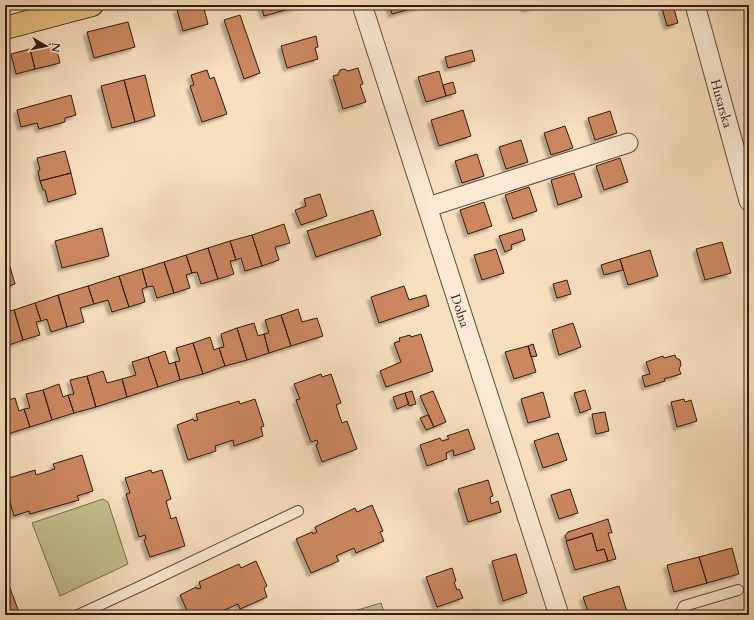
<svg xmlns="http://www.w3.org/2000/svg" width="754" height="620" viewBox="0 0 754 620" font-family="Cardo,serif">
  <defs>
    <filter id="shadow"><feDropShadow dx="-3.5" dy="3.5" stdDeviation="1" flood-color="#0004"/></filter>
  </defs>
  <rect width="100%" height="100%" fill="#f7dfbe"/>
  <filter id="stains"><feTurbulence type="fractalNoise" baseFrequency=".005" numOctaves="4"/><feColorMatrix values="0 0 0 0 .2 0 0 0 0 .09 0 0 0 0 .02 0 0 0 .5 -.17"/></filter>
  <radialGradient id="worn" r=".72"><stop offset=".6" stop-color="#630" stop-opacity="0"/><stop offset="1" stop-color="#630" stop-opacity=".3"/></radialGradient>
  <path fill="#c1c18e" stroke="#7a6e4f" d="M103,499L108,502L128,564L60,596L32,523Z
    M381,603L385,615H341Z"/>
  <path fill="#cc875f" stroke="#321b10" filter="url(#shadow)" d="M194,5H203L208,24L183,31L177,10Z
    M261,5H303L264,16Z
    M389,5H425L392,14Z
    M524,5H539L525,9Z
    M673,5L678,23L667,26L662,8Z
    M240,15L260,73L244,79L224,20Z
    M128,22L135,47L94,58L87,32Z
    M316,36L318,47L315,48L318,59L287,68L281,46Z
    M55,43L60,63L35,69L30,49Z
    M30,49L35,69L16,74L11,54Z
    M472,50L475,61L448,68L445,57Z
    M358,68L363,84L360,85L366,102L343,109L333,76L338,75L340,70L344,69L348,71Z
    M207,70L210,79L214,77L227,114L202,122L190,86L194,85L191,75Z
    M439,71L446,96L426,102L418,77Z
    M145,75L155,116L135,122L124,80Z
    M124,80L135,122L112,128L101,86Z
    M453,82L456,93L446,96L443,85Z
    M71,95L76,115L65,118V122L39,129L37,123L21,127L17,110Z
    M463,110L471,136L439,146L431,120Z
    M610,111L617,133L595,140L588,118Z
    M565,126L573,148L551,155L544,133Z
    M521,140L528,162L506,169L499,147Z
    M65,151L71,173L40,181L38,171L40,170L37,158Z
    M477,154L484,176L462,183L455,161Z
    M620,158L628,182L604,190L596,166Z
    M71,173L76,194L48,202L45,190H43L40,181Z
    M574,173L582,197L558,205L551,180Z
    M529,187L537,211L513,219L505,195Z
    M320,194L327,216L301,225L295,210L306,206L304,199Z
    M484,202L492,226L468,234L460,210Z
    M373,210L381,235L316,257L307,231Z
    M284,224L290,243L275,247L279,260L262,266L252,235Z
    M102,228L109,256L62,268L55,241Z
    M522,229L525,240L511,245L512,249L505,252L499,236Z
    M252,235L262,266L245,271L241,258L236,260L230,241Z
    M230,241L236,260L230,261L234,274L218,279L208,248Z
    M722,242L731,273L705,280L696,249Z
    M208,248L218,279L201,284L197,272L192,273L186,255Z
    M496,249L504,273L482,280L474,255Z
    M650,250L658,276L628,285L620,259Z
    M6,253L15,284L5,287V254Z
    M186,255L192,273L186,275L190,288L174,293L164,262Z
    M620,259L623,270L604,275L601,265Z
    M164,262L174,293L157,298L153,286L147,287L142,269Z
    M142,269L147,287L142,289L145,302L129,307L119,276Z
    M119,276L129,307L112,312L108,300L94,304L88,286Z
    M567,280L571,294L557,298L553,284Z
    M88,286L94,304L80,308L84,322L67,327L58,295Z
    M404,286L409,300L426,295L429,306L379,323L371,297Z
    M58,295L67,327L51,332L47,319L41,321L35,303Z
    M35,303L41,321L36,322L40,335L23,340L14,310Z
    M298,309L302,322L317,318L323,336L291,346L281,315Z
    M14,310L23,340L6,346L5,341V312Z
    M281,315L291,346L269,353L264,334L269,333L265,320Z
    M254,323L258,336L264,334L269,353L247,360L237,328Z
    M573,323L581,347L559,355L552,330Z
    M237,328L247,360L225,366L219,348L224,347L221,334Z
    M421,334L433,371L386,387L380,371L401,362L394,343L400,341L399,338L410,335L411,337Z
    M210,337L214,350L219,348L225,366L203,374L193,343Z
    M193,343L203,374L180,380L175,362L180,361L176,348Z
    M533,344L537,356L531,357L528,346Z
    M528,346L536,372L514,379L505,352Z
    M165,351L169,364L175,362L180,380L158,387L148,357Z
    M675,355L676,358L680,360L681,365L679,369L681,374L664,379L665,381L645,387L642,376L650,374L646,362L663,356L664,358Z
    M148,357L158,387L127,397L122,379L136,375L132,362Z
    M103,371L107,383L122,379L127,397L96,407L87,376Z
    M321,374L322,377L331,374L341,403L336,405L342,423L347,421L357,449L322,462L316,445L318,444L317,440L311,442L296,400L300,399L294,384Z
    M87,376L96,407L74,413L68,395L74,394L70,380Z
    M59,384L63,397L68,395L74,413L52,420L43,390Z
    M43,390L52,420L30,427L24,409L30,408L26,394Z
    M585,390L591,409L580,413L574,393Z
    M412,391L416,404L409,406L405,393Z
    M433,391L446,422L434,427L420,396Z
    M543,392L550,417L528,423L521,399Z
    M405,393L409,404L397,409L393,397Z
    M15,398L19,411L24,409L30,427L8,434L5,426V401Z
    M255,399L264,426L261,427L263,436L234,446L233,440L215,446L216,451L188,460L177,425L193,419L194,421L198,420L196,414L239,401L240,404Z
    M684,399L685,402L691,400L697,421L677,427L671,402Z
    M605,412L609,431L596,434L592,414Z
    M428,415L434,427L426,430L420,418Z
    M468,429L475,449L454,456L453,450L446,453L447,459L427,466L420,445L440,438L442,441L449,439L447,436Z
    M558,433L567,460L543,468L534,441Z
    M82,455L93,491L77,496L79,500L30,514L29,511L14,516L6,489L9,488L6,479L35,470L36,475L55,469L53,464Z
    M151,470L152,473L162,470L171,499L166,501L171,519L176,517L185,546L150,557L144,540L146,539L145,535L139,537L126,494L130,493L125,478Z
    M488,480L493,496L490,497L491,504L498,501L501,512L468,522L458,489Z
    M570,489L578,513L559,519L551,495Z
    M372,505L383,531L380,532L384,541L356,553L354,548L336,556L339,561L311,573L296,539L312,532L313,534L317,532L315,527L355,508L357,512Z
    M608,519L612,533H608L616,559L608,561L604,549L597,551L592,533L567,541L565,536L568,532Z
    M592,533L597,551L604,549L608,561L575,570L566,541Z
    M732,548L739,574L707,583L699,557Z
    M516,554L527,593L503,601L492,561Z
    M699,557L707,583L674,592L667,565Z
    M256,561L267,586L264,588L267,597L240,609L238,604L220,612L221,615H189L180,595L196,587L197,589L201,588L199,582L239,564L241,568Z
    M452,568L456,581L454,582L457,590L459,589L463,598L437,607L426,577Z
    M619,586L628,615H589L583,597Z
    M10,588L20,615H5V589Z"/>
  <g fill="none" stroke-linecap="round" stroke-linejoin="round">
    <g stroke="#634c3c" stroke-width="12">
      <path id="service" d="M78,615L141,586L298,511
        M680,615L684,606L738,590"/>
    </g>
    <g stroke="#634c3c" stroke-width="21">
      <g id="minor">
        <path id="s1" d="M362,5L559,615"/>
        <path id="s2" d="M695,5L749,201"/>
        <path d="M428,207L628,143"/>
      </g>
    </g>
    <g stroke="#321b10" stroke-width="24">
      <path id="primary" d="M5,28L92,5"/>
    </g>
    <use href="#service" stroke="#faead5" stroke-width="10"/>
    <use href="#minor" stroke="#faead5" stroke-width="19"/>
    <use href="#primary" stroke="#ecc07f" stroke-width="22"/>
  </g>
  <g text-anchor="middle" stroke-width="3" stroke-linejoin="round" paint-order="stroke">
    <g font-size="13" fill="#321b10" stroke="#faead5">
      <text dy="5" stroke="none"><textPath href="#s2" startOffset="102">Husarska</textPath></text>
      <text dy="5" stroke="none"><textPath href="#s1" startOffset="321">Dolna</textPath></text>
    </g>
  </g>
  <rect width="754" height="620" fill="none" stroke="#f7dfbe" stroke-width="20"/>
  <rect x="6" y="6" width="742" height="608" fill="none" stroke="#321b10" stroke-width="2"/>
  <rect x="10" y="10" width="734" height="600" fill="none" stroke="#321b10"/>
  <g transform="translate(46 46) rotate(99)" stroke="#faead5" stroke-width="3" paint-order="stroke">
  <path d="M0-3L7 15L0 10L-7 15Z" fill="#321b10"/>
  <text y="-6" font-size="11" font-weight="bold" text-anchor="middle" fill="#321b10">N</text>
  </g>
  <rect width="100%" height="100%" filter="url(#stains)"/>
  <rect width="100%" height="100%" fill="url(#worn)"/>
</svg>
